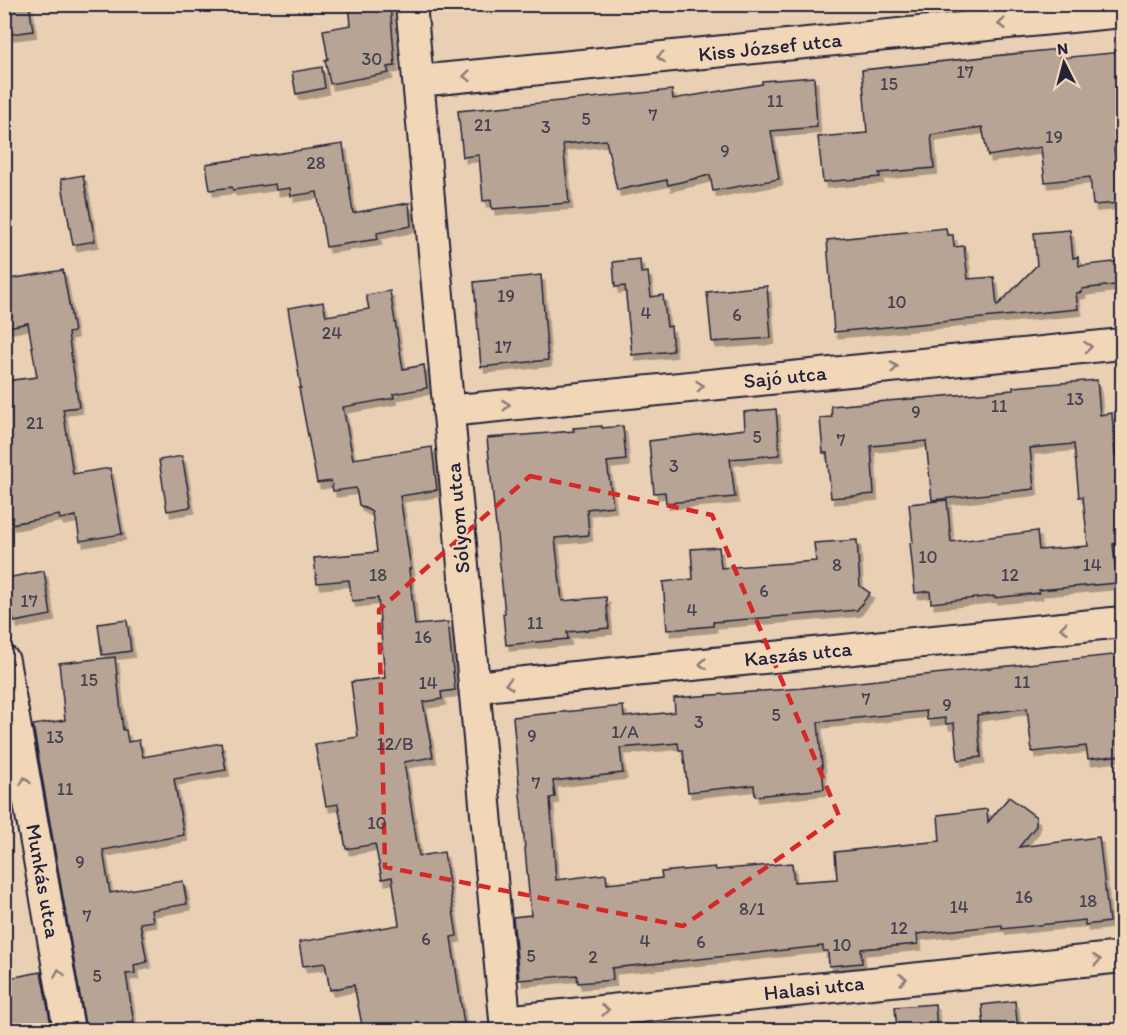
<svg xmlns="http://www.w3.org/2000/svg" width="1127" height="1035" viewBox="0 0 1127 1035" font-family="Itim,sans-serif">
  <defs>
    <filter id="shadow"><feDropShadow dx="3.5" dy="6" stdDeviation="0" flood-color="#0004"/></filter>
  </defs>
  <rect width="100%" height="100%" fill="#e9cfb3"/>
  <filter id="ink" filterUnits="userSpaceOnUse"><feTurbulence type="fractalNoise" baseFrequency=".0167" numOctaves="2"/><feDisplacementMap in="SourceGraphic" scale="12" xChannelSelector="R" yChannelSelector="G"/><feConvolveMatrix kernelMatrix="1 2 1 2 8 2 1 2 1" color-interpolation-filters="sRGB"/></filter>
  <g filter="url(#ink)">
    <path fill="#b7a495" stroke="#22223b" stroke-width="1.5" filter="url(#shadow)" d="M4,4H29L33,31L4,35Z
      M349,4H390L395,66L387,67L389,73L330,84L325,60L328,59L323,30L351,25Z
      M1059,49L1060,58L1122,52V148L1114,149L1120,203L1093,205L1090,177L1045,182L1041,147L988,156L982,127L931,135L934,168L879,173L880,177L823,182L818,137L867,133L862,70Z
      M322,67L325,88L296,94L292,72Z
      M814,77L817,127L771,131L779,179L713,191L710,175L668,185L667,180L617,190L606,140L563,144L569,203L492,209L491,200L483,201L479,155L463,157L458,111L672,90L673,99L762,84V81Z
      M343,144L353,213L409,203L411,226L377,233L378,239L326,247L317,192L291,196L290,188L276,190L275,184L233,190L232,187L210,190L206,164Z
      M83,175L95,241L73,245L61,179Z
      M946,228L947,235H953L954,247L964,246L968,279L994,277L997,306L1037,265L1034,233L1070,230L1073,258L1078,257L1079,266L1122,261V284L1082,289V292L1076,293L1078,309L834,332L827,240Z
      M640,259L641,273L648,272L651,297L663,295L667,327L671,326L673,351L632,355L625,286L615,287L613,262Z
      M63,270L74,332L68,333L79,407L63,409L73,474L110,468L122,534L80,541L76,516L60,519L59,515L11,524L5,486L11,485L4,442V381L37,377L28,323L4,328V280Z
      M541,275L548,360L481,367L474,282Z
      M767,286L771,338L712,342L707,292Z
      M390,291L403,369L424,365L427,388L393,394L394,398L343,407L353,459L432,447L437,490L400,496L411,569H409L415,625L448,622L455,690L441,692L442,699L423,702L433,757L404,762L419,856L444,852L457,936L451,937L464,1024L423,1030H363L354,985L330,990L325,963L303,966L299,942L399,925L392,877L382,879L375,844L346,849L338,804L326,806L315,744L358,737L351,682L385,678L378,598L352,601L349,580L317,583L314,558L377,552L372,512L359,505L356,488L333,491L331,481L317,483L299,388H301L288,308L323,302L326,316L369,309L366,295Z
      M1097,380L1100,415L1112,413L1115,455L1122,454V481L1115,482L1122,543L1113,544L1117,583L1039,590V593L994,598V596L931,603L930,591L915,593L910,543H913L909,504L947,500L951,542L1037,531L1039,550L1088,546L1083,497H1079L1074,444L1030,448L1034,489L932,500L926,441L871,446L874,494L831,498L827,453H823L820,418L832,417L831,406L1013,390V387Z
      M776,409L780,455L730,459L735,497L666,503L665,492L654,493L649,441L745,429L744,412Z
      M602,426V428L623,426L626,460L607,462L613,506L587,509L589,535L555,538L562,601L606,597L609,628L567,632L568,639L506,645L503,614H505L487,438L574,431L573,428Z
      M182,456L191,507L167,511L159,460Z
      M857,540L860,586L870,593L857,610L713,622V626L667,630L663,582L693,579L691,549L719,547L721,568L816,561L814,543Z
      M44,571L51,615L14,622L6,578Z
      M127,620L131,651L102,655L98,624Z
      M1122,654V755L1088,759L1086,746L1032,752L1027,708L977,715L981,757L958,760L954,723L946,724L945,718L927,720L926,711L818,722L824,789L755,796L754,785L688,792L683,750H679L678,743L620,748L623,773L553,781L555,797L550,798L556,880L606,874L607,884L662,878L661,872L715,867L716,870L792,863L794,882L837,879L835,852L940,841L938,815L987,809L988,822L1009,797L1036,817V826L1019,847L1099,837L1109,922L1085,925V920L1002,929V925L917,934L918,944L861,949L862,963L829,966L828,951H823V946L612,968L613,980L578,983L577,975L519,980L513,917L531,915L513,717L623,706L624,717L675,712L674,698L803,688Z
      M115,657L123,730H126L128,742L139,740L143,757L221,743L226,770L174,779L184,835L103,850L110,893L183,881L187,904L151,910L153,921L140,923L147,962L134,965L135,973L126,974L135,1030H86L33,725L65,720L59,663Z
      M41,972L52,1030H4V979Z
      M1015,1001L1018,1030H984L982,1005Z
      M935,1004L937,1030H897L895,1007Z"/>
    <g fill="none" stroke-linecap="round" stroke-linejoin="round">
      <g stroke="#22223b" stroke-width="34">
        <path id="street" d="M411,4L506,1030
          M418,81L1122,12
          M448,411L1122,344
          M4,661L69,1030
          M474,687L1122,622
          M505,1021L1122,957"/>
      </g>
      <use href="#street" stroke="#f1d6b8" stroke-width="30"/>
    </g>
    <defs><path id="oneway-chevron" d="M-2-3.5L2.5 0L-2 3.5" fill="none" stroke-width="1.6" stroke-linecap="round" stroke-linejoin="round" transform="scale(1.5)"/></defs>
    <g stroke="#8a7c7a">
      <use href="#oneway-chevron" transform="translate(1002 24) rotate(174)"/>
      <use href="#oneway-chevron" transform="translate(661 57) rotate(174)"/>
      <use href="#oneway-chevron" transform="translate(467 76) rotate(174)"/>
      <use href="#oneway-chevron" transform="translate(1088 347) rotate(-6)"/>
      <use href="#oneway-chevron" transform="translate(894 367) rotate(-6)"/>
      <use href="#oneway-chevron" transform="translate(700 386) rotate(-6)"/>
      <use href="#oneway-chevron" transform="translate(506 405) rotate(-6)"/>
      <use href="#oneway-chevron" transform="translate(1064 628) rotate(174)"/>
      <use href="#oneway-chevron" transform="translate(703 664) rotate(174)"/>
      <use href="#oneway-chevron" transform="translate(509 684) rotate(174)"/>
      <use href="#oneway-chevron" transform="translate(25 781) rotate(-100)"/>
      <use href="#oneway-chevron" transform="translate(1097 960) rotate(-6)"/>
      <use href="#oneway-chevron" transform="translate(59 973) rotate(-100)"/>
      <use href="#oneway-chevron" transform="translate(903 979) rotate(-6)"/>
      <use href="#oneway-chevron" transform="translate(605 1010) rotate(-6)"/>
    </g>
  </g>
  <path fill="none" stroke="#d62828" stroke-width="4.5" stroke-dasharray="12 8" stroke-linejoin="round" d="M530,476L712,515L839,816L683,926L385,867L379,610Z"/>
  <g text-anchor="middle" stroke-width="4.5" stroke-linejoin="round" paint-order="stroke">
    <g font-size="18" fill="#474252">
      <text x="372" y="65">30</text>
      <text x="965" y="78">17</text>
      <text x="889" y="90">15</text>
      <text x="775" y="107">11</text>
      <text x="653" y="121">7</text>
      <text x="586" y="125">5</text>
      <text x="483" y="131">21</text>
      <text x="546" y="133">3</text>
      <text x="1054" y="143">19</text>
      <text x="725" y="157">9</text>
      <text x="316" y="169">28</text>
      <text x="506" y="302">19</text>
      <text x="897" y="308">10</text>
      <text x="646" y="319">4</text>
      <text x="737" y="321">6</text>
      <text x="332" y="339">24</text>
      <text x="503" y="353">17</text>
      <text x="1075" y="405">13</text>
      <text x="999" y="412">11</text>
      <text x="916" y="418">9</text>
      <text x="35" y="429">21</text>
      <text x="757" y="443">5</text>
      <text x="841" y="446">7</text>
      <text x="674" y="472">3</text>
      <text x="928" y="563">10</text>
      <text x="837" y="571">8</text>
      <text x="1092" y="571">14</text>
      <text x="378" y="581">18</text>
      <text x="1010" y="581">12</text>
      <text x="764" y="597">6</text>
      <text x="29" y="607">17</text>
      <text x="692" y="616">4</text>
      <text x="535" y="629">11</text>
      <text x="423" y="643">16</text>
      <text x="89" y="686">15</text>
      <text x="1022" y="688">11</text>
      <text x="428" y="689">14</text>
      <text x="866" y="705">7</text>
      <text x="947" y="711">9</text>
      <text x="776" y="721">5</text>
      <text x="699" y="728">3</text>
      <text x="625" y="738">1/A</text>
      <text x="532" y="742">9</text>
      <text x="55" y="743">13</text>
      <text x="395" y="750">12/B</text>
      <text x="536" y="789">7</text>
      <text x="65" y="795">11</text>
      <text x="377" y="829">10</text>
      <text x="80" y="868">9</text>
      <text x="1024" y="903">16</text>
      <text x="1088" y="907">18</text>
      <text x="959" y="913">14</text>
      <text x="752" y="915">8/1</text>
      <text x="87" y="922">7</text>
      <text x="899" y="934">12</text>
      <text x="426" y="945">6</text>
      <text x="645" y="947">4</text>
      <text x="701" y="948">6</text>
      <text x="842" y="951">10</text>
      <text x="531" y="962">5</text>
      <text x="593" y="963">2</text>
      <text x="97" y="982">5</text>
    </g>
    <g font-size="21" fill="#22223b" stroke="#f1d6b8">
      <text transform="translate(770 47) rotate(-6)" y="7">Kiss József utca</text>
      <text transform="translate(785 377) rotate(-6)" y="7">Sajó utca</text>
      <text transform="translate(458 518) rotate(-95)" y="7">Sólyom utca</text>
      <text transform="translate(798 654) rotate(-6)" y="7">Kaszás utca</text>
      <text transform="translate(43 881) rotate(80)" y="7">Munkás utca</text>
      <text transform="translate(814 988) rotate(-6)" y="7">Halasi utca</text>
    </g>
  </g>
  <rect width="1127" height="1035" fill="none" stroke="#f1d6b8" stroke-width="24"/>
  <rect x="12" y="12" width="1103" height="1011" fill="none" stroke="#22223b" stroke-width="2" filter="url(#ink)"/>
  <g transform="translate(1064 63) rotate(354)" stroke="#f1d6b8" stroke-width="4.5" paint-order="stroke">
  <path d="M0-4.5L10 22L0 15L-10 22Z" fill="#22223b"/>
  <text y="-9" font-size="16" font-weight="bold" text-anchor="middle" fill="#22223b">N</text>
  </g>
</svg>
